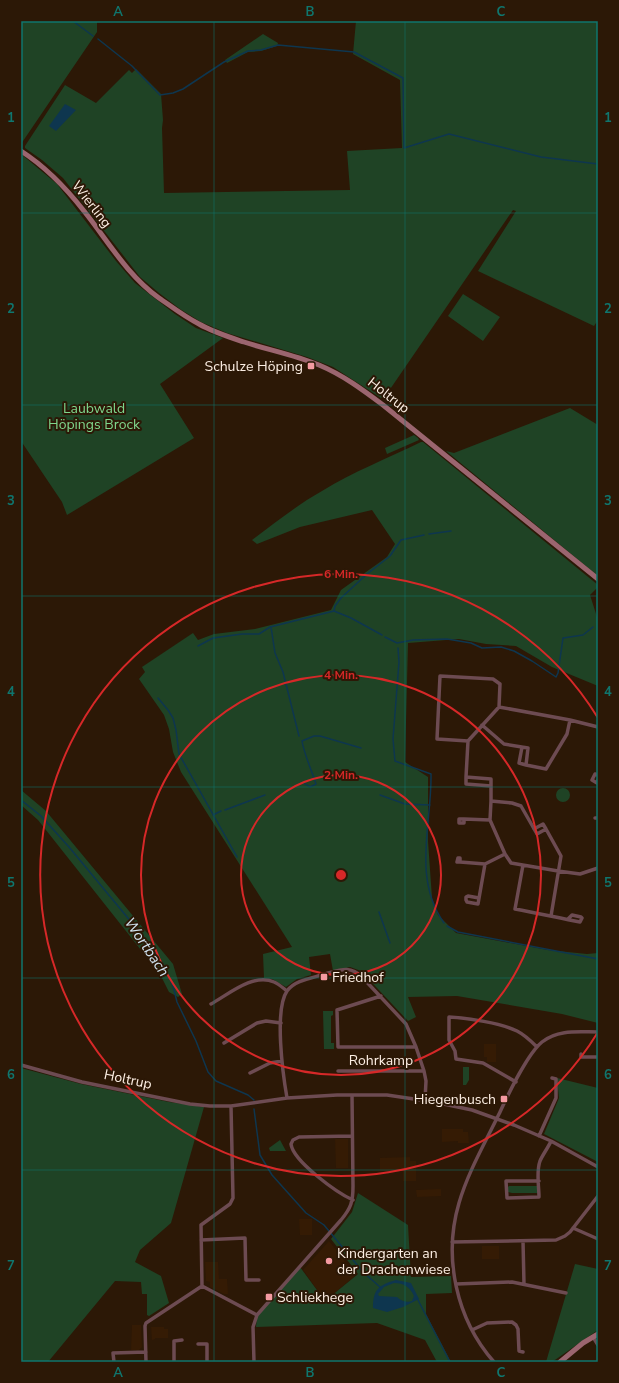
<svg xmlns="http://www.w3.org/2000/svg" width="619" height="1383" viewBox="0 0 619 1383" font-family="'Nunito Sans',sans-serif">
  <rect width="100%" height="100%" fill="#2c1806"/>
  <path fill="#351b04" d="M484,1044H496V1062H487V1057H484Z
    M442,1129H463V1132H468L469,1143H458V1141L442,1142Z
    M335,1139H348V1168H336Z
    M410,1157V1161H416V1181H403V1171H380V1158Z
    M441,1189V1196L417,1197L416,1190Z
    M299,1219H312V1235H300Z
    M329,1241L355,1274V1276L325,1301L303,1270Z
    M482,1246H499V1259H482Z
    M205,1262H218L219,1279H227L228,1294H224L210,1287V1282L206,1281Z
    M132,1325H141L142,1347L139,1350H131Z
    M151,1327H164V1329H168V1338H155V1339L152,1340Z"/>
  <path fill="#1f4325" d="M21,21H97V32L21,144Z
    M356,21H598V320L594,326L478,271L516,211L513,210L384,398H381L333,367L307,357L227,333L201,322L180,309L159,293L140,277L63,178L42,160L25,148V146L65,85L96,103L129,70L132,73L136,69L161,94L163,120L162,128L164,193L350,190L347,151L402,148L400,80L353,54Z
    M263,34L278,43L277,46L261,51L248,52L227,63L225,60Z
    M21,154L57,184L116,261L135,283L175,314L196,328L223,338L160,384L194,438L67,515L62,502L21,441Z
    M463,294L500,317L483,341L448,316Z
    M570,408L598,425V576L446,451L454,453Z
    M414,435L418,438L419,440L387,454L385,448Z
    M421,442H423L598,585V587L590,595L597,617L598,686L552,667L516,646L486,644L459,639L408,643L405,762L428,777V841L432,898L438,915L456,933L548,950L587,954L598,953V1023L562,1014L457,996L408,997L416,1017L408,1021L361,971L350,967L333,971L330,954L309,957L311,975L297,979L286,987L272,979L264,978L263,954L292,947L181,772L173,752L169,729L164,715L139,679L145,672L142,667L193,633L198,640L214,634L255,629L331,610L341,590L387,557L395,544L372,510L300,527L257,544L252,540C275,523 297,505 322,491C353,472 388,458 421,442Z
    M556 795a7 7 0 1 1 14 0a7 7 0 1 1-14 0Z
    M21,790L46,811L173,964L182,994L178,997L169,992L162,978L156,969L38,820L21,805Z
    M323,1011H333V1015L331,1016V1043H334V1049H324Z
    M463,1067H469V1080L466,1085H463Z
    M21,1068L81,1084L169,1102L204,1107L171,1223L140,1250L135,1262L161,1276L169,1303L149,1316L147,1315V1294H142L141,1282L115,1281L48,1362H21Z
    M557,1078L598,1088V1162L544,1134L559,1098Z
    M280,1140L286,1151H270L269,1148Z
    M509,1186H538V1193H512L508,1192V1187Z
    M358,1193L408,1225L411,1277L451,1276L452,1293L426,1294V1314L451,1362H437L425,1340L377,1323L256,1327L257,1316L300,1267L325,1301L358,1274L331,1239L352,1212Z
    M575,1264L598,1269V1330L552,1362H546Z"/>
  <path fill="#0e364f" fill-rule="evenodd" d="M65,104L76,110L56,131L49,126Z
    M396,1280L411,1283L419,1299L403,1307L387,1312L373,1308C373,1289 379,1285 396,1280ZM394,1283C404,1283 410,1287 414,1296L412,1301C407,1303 401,1301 397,1297L379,1296L378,1294L384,1287Z"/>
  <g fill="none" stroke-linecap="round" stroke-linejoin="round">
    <path stroke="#0e364f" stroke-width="1.5" d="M73,21L93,36
      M98,39L132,66L160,95L173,93L183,89L224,62L248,51L261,50L278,45L354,52L403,78L404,148L449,134L541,157L598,164
      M429,534L451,531
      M334,611L351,618L382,635
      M271,627L275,653L283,672L299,736
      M385,637L397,643L413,640L447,639L471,643L482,648L501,647L514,651L532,661L556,677L558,673L563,638L583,635L593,627
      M198,646L213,638L242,634H259L270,627L334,611L335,606L341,598L367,574L390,556L401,540L424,535
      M398,648L399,662L393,739L395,761L431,774C432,824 412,878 444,923
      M158,698L168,710L173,718L176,730L179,754L237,857
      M304,783L310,787L316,784C312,771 304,754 302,741L314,736H320L361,748
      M380,795L405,804L430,805
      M21,800L41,816L69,847L142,935L164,966L173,986L177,1002L196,1041L208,1072L216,1081L248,1095L254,1100
      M225,810L265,795
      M213,815L221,811
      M379,912L390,943
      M447,926L458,932L598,959
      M254,1109L260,1155L272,1175L306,1213L324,1225L363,1272L380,1287
      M417,1298L450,1362"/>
    <path stroke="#6d4b52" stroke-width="3.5" d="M482,725L504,744L528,748L526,765L546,769L567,734L570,720
      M468,741L437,739L440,676L493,679L500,684L499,707
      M522,747L519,763L526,765
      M598,775L595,774L592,780L597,783L598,780
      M466,777L468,741L499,707L570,720L598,727
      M491,786L466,784V777L491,779V801L490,820L505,854L511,863L558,871L580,874L598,868
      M491,801L512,803L521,806L537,834L546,829L543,824L534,829
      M595,818H598
      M464,819V823H459V819H464L490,820
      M546,829L561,856L551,916
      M460,862V858H458L457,862H460L485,864L505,854
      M523,865L515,909C537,913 559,918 580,922L582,918L581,917L572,915L568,919
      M479,898L468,896L466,897V900L467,902L478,904L485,864
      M381,996L337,1010L338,1047H416
      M211,1004C229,994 253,973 274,982C279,984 283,988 287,991
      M224,1043L257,1023L266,1021L281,1023
      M581,1054V1057H598
      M21,1065L82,1082L190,1104L210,1106H231L287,1098L337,1095H387L434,1102L472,1110L514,1125L551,1141L598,1167
      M338,1071H424
      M250,1073L270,1063L282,1061
      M516,1082L483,1063L456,1059L455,1051L449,1040V1017C467,1018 501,1023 517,1031C525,1035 531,1041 537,1047
      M287,1098C283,1075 274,1010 287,991C295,980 313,978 325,974C340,970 350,965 362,977L406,1024L416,1047L424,1071L426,1081L425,1100
      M352,1136L299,1137L293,1140L291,1144C293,1161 337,1193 353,1200
      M539,1136L556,1098V1079L552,1078
      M539,1181H506L507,1198L539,1197C539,1186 536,1172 540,1161C543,1154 548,1148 551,1141
      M573,1228L598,1239
      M201,1240L245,1238L246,1280H259
      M523,1241L524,1284
      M452,1242L556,1240L565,1236L570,1232L598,1196
      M456,1284L512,1282L566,1293
      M202,1286L201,1225L230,1204L233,1198L231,1106
      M202,1286L257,1315
      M472,1330L487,1323L512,1322L516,1325L518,1329L519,1351L523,1352
      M593,1337L598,1345
      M198,1344H207V1362
      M114,1362L113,1353L146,1352
      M146,1362L145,1326L146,1323L202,1286
      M174,1362V1341L182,1340
      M254,1362L253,1327L257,1315L341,1220C351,1208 353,1202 353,1186L352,1095
      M494,1362C456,1319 443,1257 459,1203C468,1172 485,1143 499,1114C508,1095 527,1054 542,1042C558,1029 579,1032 598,1032"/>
    <path stroke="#9b656f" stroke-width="5" d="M21,151C46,167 66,188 84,211C108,241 127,275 159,298C172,307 185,317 199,324C213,332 229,337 244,342C269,350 295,355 319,365C343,375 363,390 383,405L598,579
      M560,1362L583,1343L598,1334"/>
  </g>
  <path fill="none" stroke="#0f766e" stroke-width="1" stroke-opacity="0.55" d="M214,21V1362M405,21V1362M21,213H598M21,405H598M21,596H598M21,787H598M21,978H598M21,1170H598"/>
  <g fill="none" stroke="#d62828" stroke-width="2">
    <circle cx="341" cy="875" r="100"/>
    <circle cx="341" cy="875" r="200"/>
    <path d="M598 1032A301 301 0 1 1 598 718"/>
  </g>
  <g fill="#f49aa1" stroke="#2c1806" stroke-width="1.5">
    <rect x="307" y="362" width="8" height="8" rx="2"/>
    <rect x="320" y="973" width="8" height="8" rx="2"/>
    <rect x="500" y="1095" width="8" height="8" rx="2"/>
    <circle cx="329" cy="1261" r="4"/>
    <rect x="265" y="1293" width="8" height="8" rx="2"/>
  </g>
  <g text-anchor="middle" stroke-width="4" stroke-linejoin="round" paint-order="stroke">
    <g font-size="14" fill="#fceee3" stroke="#2c1806">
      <text transform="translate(92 204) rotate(52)" y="5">Wierling</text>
      <text transform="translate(389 395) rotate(38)" y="5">Holtrup</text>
      <text x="381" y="1065">Rohrkamp</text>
      <text transform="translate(128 1079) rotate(12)" y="5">Holtrup</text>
    </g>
    <g font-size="14" fill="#fceee3" stroke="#2c1806" text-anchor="start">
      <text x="303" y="371" text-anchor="end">Schulze Höping</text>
      <text x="332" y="982">Friedhof</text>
      <text x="496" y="1104" text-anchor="end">Hiegenbusch</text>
      <text x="337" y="1258">Kindergarten an<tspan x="337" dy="16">der Drachenwiese</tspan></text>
      <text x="277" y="1302">Schliekhege</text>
    </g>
    <g font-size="14" fill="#7fd68c" stroke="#2c1806">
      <text x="94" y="413">Laubwald<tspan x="94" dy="16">Höpings Brock</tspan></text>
    </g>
    <g font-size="15" font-style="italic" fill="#d0e2ef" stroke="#2c1806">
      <text transform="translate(147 947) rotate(56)" y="5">Wortbach</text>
    </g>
  </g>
  <circle cx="341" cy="875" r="6" fill="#d62828" stroke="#2c1806" stroke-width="2"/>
  <g font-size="12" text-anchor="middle" font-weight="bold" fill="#d62828" stroke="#2c1806" stroke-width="4" stroke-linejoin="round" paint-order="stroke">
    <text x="341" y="578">6 Min.</text>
    <text x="341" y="679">4 Min.</text>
    <text x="341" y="779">2 Min.</text>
  </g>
  <rect width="619" height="1383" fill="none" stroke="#2c1806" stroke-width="44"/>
  <rect x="22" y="22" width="575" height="1339" fill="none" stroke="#0f766e" stroke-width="1.5"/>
  <g font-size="13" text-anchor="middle" font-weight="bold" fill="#0f766e">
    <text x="118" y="16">A</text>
    <text x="310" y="16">B</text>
    <text x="501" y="16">C</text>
    <text x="11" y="122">1</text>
    <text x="608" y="122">1</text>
    <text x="11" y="313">2</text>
    <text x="608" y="313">2</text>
    <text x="11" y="505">3</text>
    <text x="608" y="505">3</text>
    <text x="11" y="696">4</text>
    <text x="608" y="696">4</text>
    <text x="11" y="887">5</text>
    <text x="608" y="887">5</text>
    <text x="11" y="1079">6</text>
    <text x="608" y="1079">6</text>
    <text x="11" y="1270">7</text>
    <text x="608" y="1270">7</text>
    <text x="118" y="1377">A</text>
    <text x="310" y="1377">B</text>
    <text x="501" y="1377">C</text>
  </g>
</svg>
